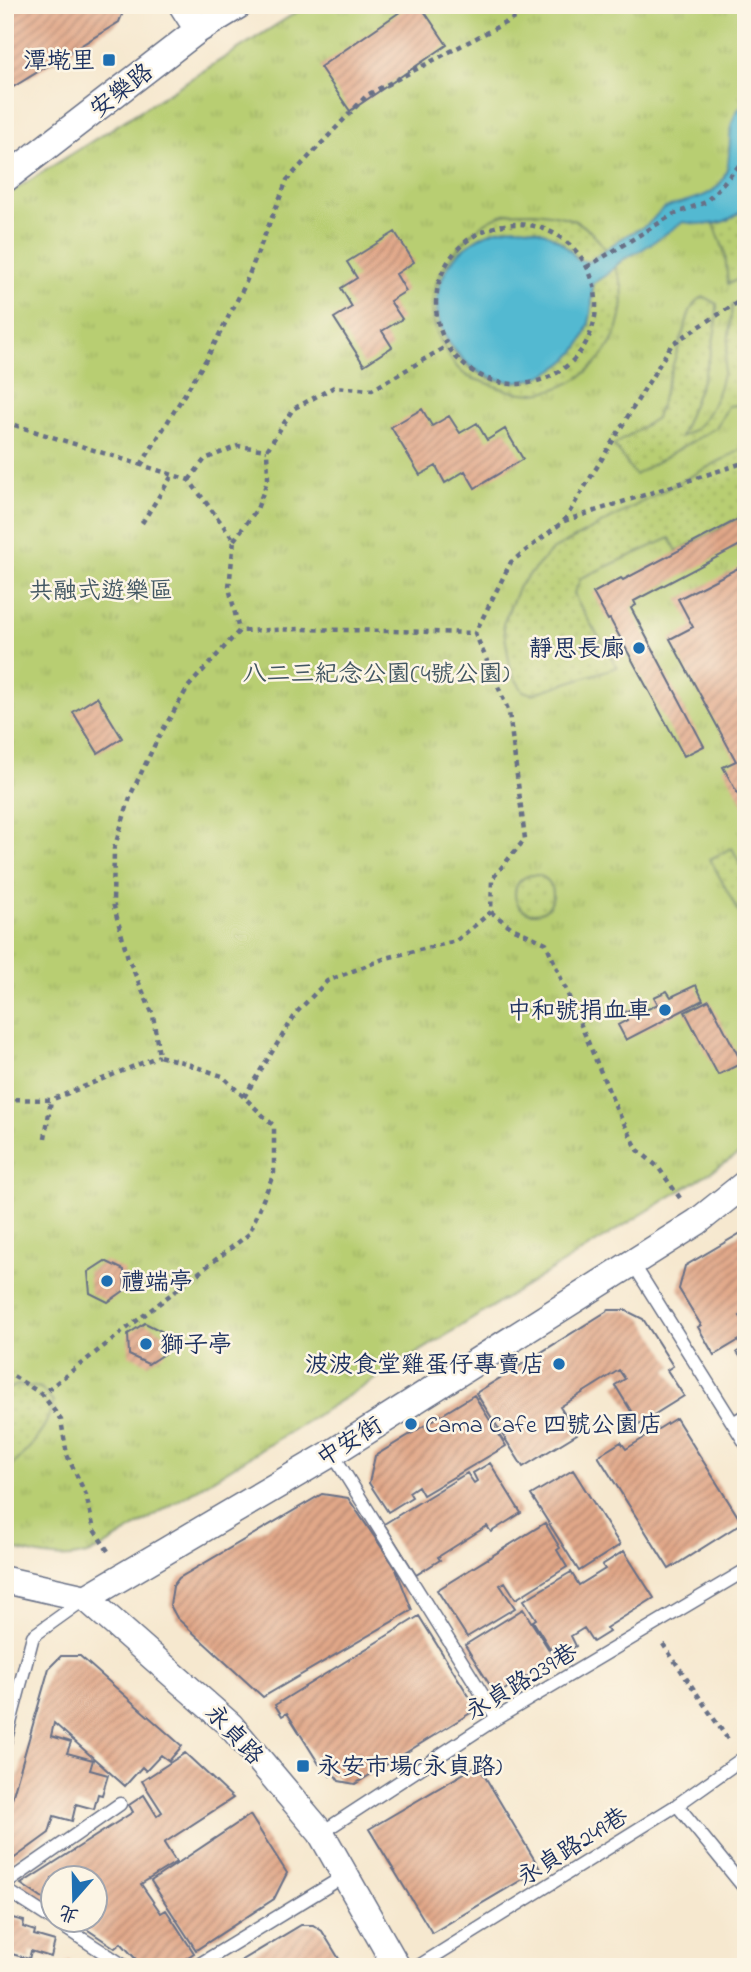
<svg xmlns="http://www.w3.org/2000/svg" width="751" height="1972" viewBox="0 0 751 1972" font-family="'Indie Flower','LXGW WenKai TC',sans-serif">
  <defs>
    <pattern id="park-tufts" width="24" height="20" patternUnits="userSpaceOnUse" patternTransform="scale(1.75)"><rect width="24" height="20" fill="#b8ce72"/><path d="M3 7l-1-3M5 7V3M7 7l1-3M15 17l-1-3M17 17v-4M19 17l1-3" fill="none" stroke="#9eb165"/></pattern>
    <pattern id="garden-dots" width="8" height="8" patternUnits="userSpaceOnUse" patternTransform="scale(1.75)"><rect width="8" height="8" fill="#b8ce72"/><path d="M2 2h.1M6 6h.1" fill="none" stroke="#9eb165" stroke-width="1.8" stroke-linecap="round"/></pattern>
    <pattern id="building-hatch" width="6" height="6" patternUnits="userSpaceOnUse" patternTransform="scale(1.75)"><rect width="6" height="6" fill="#e1a788"/><path d="M-1 1l2-2M0 6l6-6M5 7l2-2" fill="none" stroke="#b68872"/></pattern>
  </defs>
  <rect width="100%" height="100%" fill="#fcf5e5"/>
  <filter id="ink" filterUnits="userSpaceOnUse"><feTurbulence type="fractalNoise" baseFrequency=".0143" numOctaves="2"/><feDisplacementMap in="SourceGraphic" scale="14" xChannelSelector="R" yChannelSelector="G"/><feConvolveMatrix kernelMatrix="1 2 1 2 8 2 1 2 1" color-interpolation-filters="sRGB"/></filter>
  <filter id="wash" filterUnits="userSpaceOnUse"><feTurbulence type="fractalNoise" baseFrequency=".00686" numOctaves="4" result="noise"/><feDisplacementMap in="SourceGraphic" scale="28" xChannelSelector="R" yChannelSelector="G"/><feGaussianBlur stdDeviation="1.57" result="paint"/><feColorMatrix in="noise" values="0 0 0 0 0 0 0 0 0 0 0 0 0 0 0 0 0 1.4 0 .05"/><feComposite in="paint" operator="in"/></filter>
  <g filter="url(#wash)">
    <rect width="100%" height="100%" fill="#f6e8cf"/>
    <path fill="url(#park-tufts)" stroke="#6a7e68" stroke-width="2" d="M308,5H746V1150L100,1549C66,1565 40,1555 5,1547V196Z"/>
    <path fill="url(#garden-dots)" stroke="#6a7e68" stroke-width="2" d="M746,206V276L728,284L725,253L714,224C726,223 738,215 746,206Z
      M535,212C571,217 584,219 606,250L589,263L578,260L569,249L438,297C440,333 453,363 489,378C497,381 508,381 517,382L593,292L592,284L615,267C617,273 621,280 622,287C629,340 587,389 534,393C519,395 501,389 487,383C481,381 473,379 467,376C452,366 444,348 437,333C429,312 432,285 444,267C459,245 480,219 508,213C516,212 526,212 535,212Z
      M704,297L717,304C718,350 696,395 680,437C725,421 728,346 732,306L746,299V404L728,406L717,427L635,475L614,445L656,418L690,311L696,301Z
      M746,447V515L677,551L670,538L581,578L574,593L578,603L617,667L532,694L523,691L511,672L503,624L519,586L552,550Z
      M732,848L746,875V926L710,859Z
      M515 894a19 19 0 1 1 38 0a19 19 0 1 1-38 0Z
      M18,1385L41,1388L53,1402C46,1433 28,1451 5,1472V1390Z"/>
    <path fill="#53b9d1" stroke="#377498" stroke-width="2" d="M746,102V206C729,226 707,226 683,222L643,249L622,260L606,275L592,284C594,321 586,351 553,370C540,378 523,383 508,381C487,378 472,370 458,354C387,278 513,173 578,260L589,262C600,254 612,244 624,237C631,232 641,229 648,224C654,219 657,213 663,209C680,200 704,201 718,186C740,162 718,122 746,102Z"/>
    <g id="blocks">
      <path fill="url(#building-hatch)" d="M18,5H126L119,22L5,92V13Z
        M410,5H420L447,45L350,111L320,67Z
        M395,232L414,262L396,274L406,291L390,301L402,319L382,331L392,347L364,365L334,318L352,307L341,288L357,278L347,262Z
        M422,409L432,426L449,416L460,433L477,423L487,440L505,429L523,459L475,488L465,471L445,483L436,466L420,475L391,427Z
        M746,515V542L634,601L636,605L631,608L704,746L684,756L610,619L608,620L593,593L621,578L623,580Z
        M746,564V809L723,767L736,761L670,639L693,627L678,599Z
        M97,697L122,738L98,753L73,712Z
        M696,985L703,1000L626,1040L618,1025L627,1020L623,1013L637,1006L640,1013L658,1004L654,997L667,991L671,997Z
        M709,1000L742,1063L718,1075L685,1012Z
        M746,1230V1312L740,1316L746,1325V1336L714,1355L698,1327L701,1325L679,1289L685,1266Z
        M105,1261L124,1270L125,1290L108,1302L90,1293L88,1272Z
        M609,1310H625L643,1319L673,1366L667,1370L684,1396L639,1424L615,1385L625,1379L619,1370L560,1407L577,1434L523,1467L476,1393Z
        M145,1323L163,1332L165,1353L148,1364L129,1355L128,1334Z
        M746,1347V1365L737,1352Z
        M474,1395L506,1446L423,1495L418,1486L409,1492L412,1497L388,1512L369,1483L375,1456Z
        M676,1418L742,1523L669,1569L598,1456L621,1442L626,1449Z
        M490,1463L521,1513L491,1532L487,1526L438,1557L440,1560L416,1575L384,1524L467,1473L474,1483L477,1481L473,1473Z
        M573,1470L620,1545L579,1571L531,1495Z
        M322,1494L348,1498L395,1567L412,1610L263,1697L177,1618L170,1605L173,1586L179,1578Z
        M545,1523L560,1548L557,1550L567,1567L516,1599L505,1582L500,1585L515,1608L467,1637L437,1590Z
        M624,1551L654,1598L606,1628L609,1632L593,1642L584,1628L571,1636L576,1646L556,1658L533,1621L536,1619L524,1600L571,1572L579,1585L605,1569L602,1565Z
        M523,1609L555,1659L496,1695L465,1645Z
        M419,1616L477,1709L355,1784L339,1781L334,1774L330,1776L322,1763L319,1764L287,1713L282,1716L275,1705Z
        M61,1656H80L182,1746L169,1761L161,1755L146,1771L142,1767L125,1786L54,1723L51,1736L71,1742L67,1753L93,1760L90,1770L108,1775L102,1795L98,1794L94,1809L76,1804L72,1821L54,1816L49,1833L5,1865V1823L49,1668Z
        M185,1753L233,1798L164,1843L176,1862L141,1884L161,1913L166,1910L194,1953L173,1967H143L121,1943L115,1948L73,1920H94V1878H52V1905L21,1884L133,1812L129,1805L144,1795L157,1816L162,1812L142,1781Z
        M478,1765L540,1869L432,1933L369,1829Z
        M250,1815L287,1873L274,1899L196,1950L151,1881Z
        M5,1916L24,1921L23,1927L35,1931L34,1935L55,1941L51,1957L31,1951L29,1959L5,1952Z
        M301,1925H313L322,1931L344,1967H231Z
        M69,1960L80,1967H60Z"/>
    </g>
  </g>
  <g filter="url(#ink)">
    <use href="#blocks" fill-opacity="0" stroke="#687086" stroke-width="2"/>
    <g fill="none" stroke-linecap="round" stroke-linejoin="round">
      <g stroke="#687086" stroke-width="15">
        <path id="lane" d="M632,1262L746,1444
          M733,1423L746,1415
          M332,1453L497,1718
          M5,1742L33,1636L86,1598
          M677,1805L746,1890
          M321,1833L497,1718L746,1570
          M5,1884L120,1804
          M5,1889L126,1967
          M195,1967L346,1875
          M417,1967L677,1805L746,1756"/>
      </g>
      <g stroke="#687086" stroke-width="29">
        <path id="street" d="M182,5L198,30
          M5,179L198,30L239,5
          M5,1580L86,1598L230,1725L321,1833L397,1967
          M86,1598L332,1453L697,1222L746,1183"/>
      </g>
      <path stroke="#687086" stroke-width="4.5" stroke-dasharray="5 5" stroke-linecap="butt" d="M678,5L689,8L699,5
        M739,5L746,17
        M436 304a80 80 0 1 1 160 0a80 80 0 1 1-160 0Z
        M587,267L674,214L706,202L746,158
        M5,422L189,480L234,540L229,587L239,631
        M141,465L207,358L244,287L287,180L367,95L522,14L553,5
        M189,480L205,459L238,446L267,450
        M564,521L746,462
        M142,523L173,474
        M234,540L257,509L268,479L267,450L293,409L334,387L372,390L447,346
        M244,1097L297,1012L327,981L386,958L456,941L491,912
        M5,1099L51,1100L159,1056
        M45,1138L51,1100
        M680,1198L658,1167L638,1150L617,1110L546,943L512,928L491,912L492,879L525,839L509,712L475,633L511,562L564,521L672,344L746,297
        M5,1371L42,1394
        M108,1551L94,1530L86,1495L67,1455L61,1420L42,1394L249,1234L274,1173V1126L222,1076L182,1062L159,1056L153,1015L128,958L113,903L114,849L131,794L157,740L188,687L239,631L302,629L475,633
        M663,1644L729,1741"/>
      <use href="#lane" stroke="#fff" stroke-width="12"/>
      <use href="#street" stroke="#fff" stroke-width="26"/>
    </g>
  </g>
  <g fill="#1f6fb2" stroke="#fcf5e5" stroke-width="2.5">
    <rect x="102" y="53" width="14" height="14" rx="3.5"/>
    <circle cx="639" cy="648" r="7"/>
    <circle cx="665" cy="1010" r="7"/>
    <circle cx="107" cy="1281" r="7"/>
    <circle cx="146" cy="1344" r="7"/>
    <circle cx="559" cy="1364" r="7"/>
    <circle cx="411" cy="1424" r="7"/>
    <rect x="296" y="1759" width="14" height="14" rx="3.5"/>
  </g>
  <g text-anchor="middle" stroke-width="5" stroke-linejoin="round" paint-order="stroke">
    <g font-size="24" fill="#1b2f5e" stroke="#fcf5e5" text-anchor="end">
      <text x="95" y="68">潭墘里</text>
      <text x="625" y="656">靜思長廊</text>
      <text x="651" y="1018">中和號捐血車</text>
      <text x="121" y="1289" text-anchor="start">禮端亭</text>
      <text x="160" y="1352" text-anchor="start">獅子亭</text>
      <text x="545" y="1372">波波食堂雞蛋仔專賣店</text>
      <text x="425" y="1432" text-anchor="start">Cama Cafe 四號公園店</text>
      <text x="317" y="1774" text-anchor="start">永安市場(永貞路)</text>
    </g>
    <g font-size="24" fill="#1b2f5e" stroke="#fcf5e5">
      <text transform="translate(121 90) rotate(-38)" y="8">安樂路</text>
      <text transform="translate(349 1441) rotate(-32)" y="8">中安街</text>
      <text transform="translate(521 1681) rotate(-31)" y="8">永貞路239巷</text>
      <text transform="translate(235 1734) rotate(47)" y="8">永貞路</text>
      <text transform="translate(572 1846) rotate(-32)" y="8">永貞路249巷</text>
    </g>
    <g font-size="24" fill="#425763" stroke="#fcf5e5">
      <text x="101" y="598">共融式遊樂區</text>
      <text x="376" y="681">八二三紀念公園(4號公園)</text>
    </g>
  </g>
  <rect width="751" height="1972" fill="none" stroke="#fcf5e5" stroke-width="28"/>
  <g transform="translate(74 1899) rotate(200)"><circle r="33" fill="#fcf5e5" stroke="#a2a6af" stroke-width="2"/>
  <path d="M0-5L12 26L0 18L-12 26Z" fill="#1f6fb2"/>
  <text y="-10" font-size="19" font-weight="bold" text-anchor="middle" fill="#1b2f5e">北</text>
  </g>
</svg>
